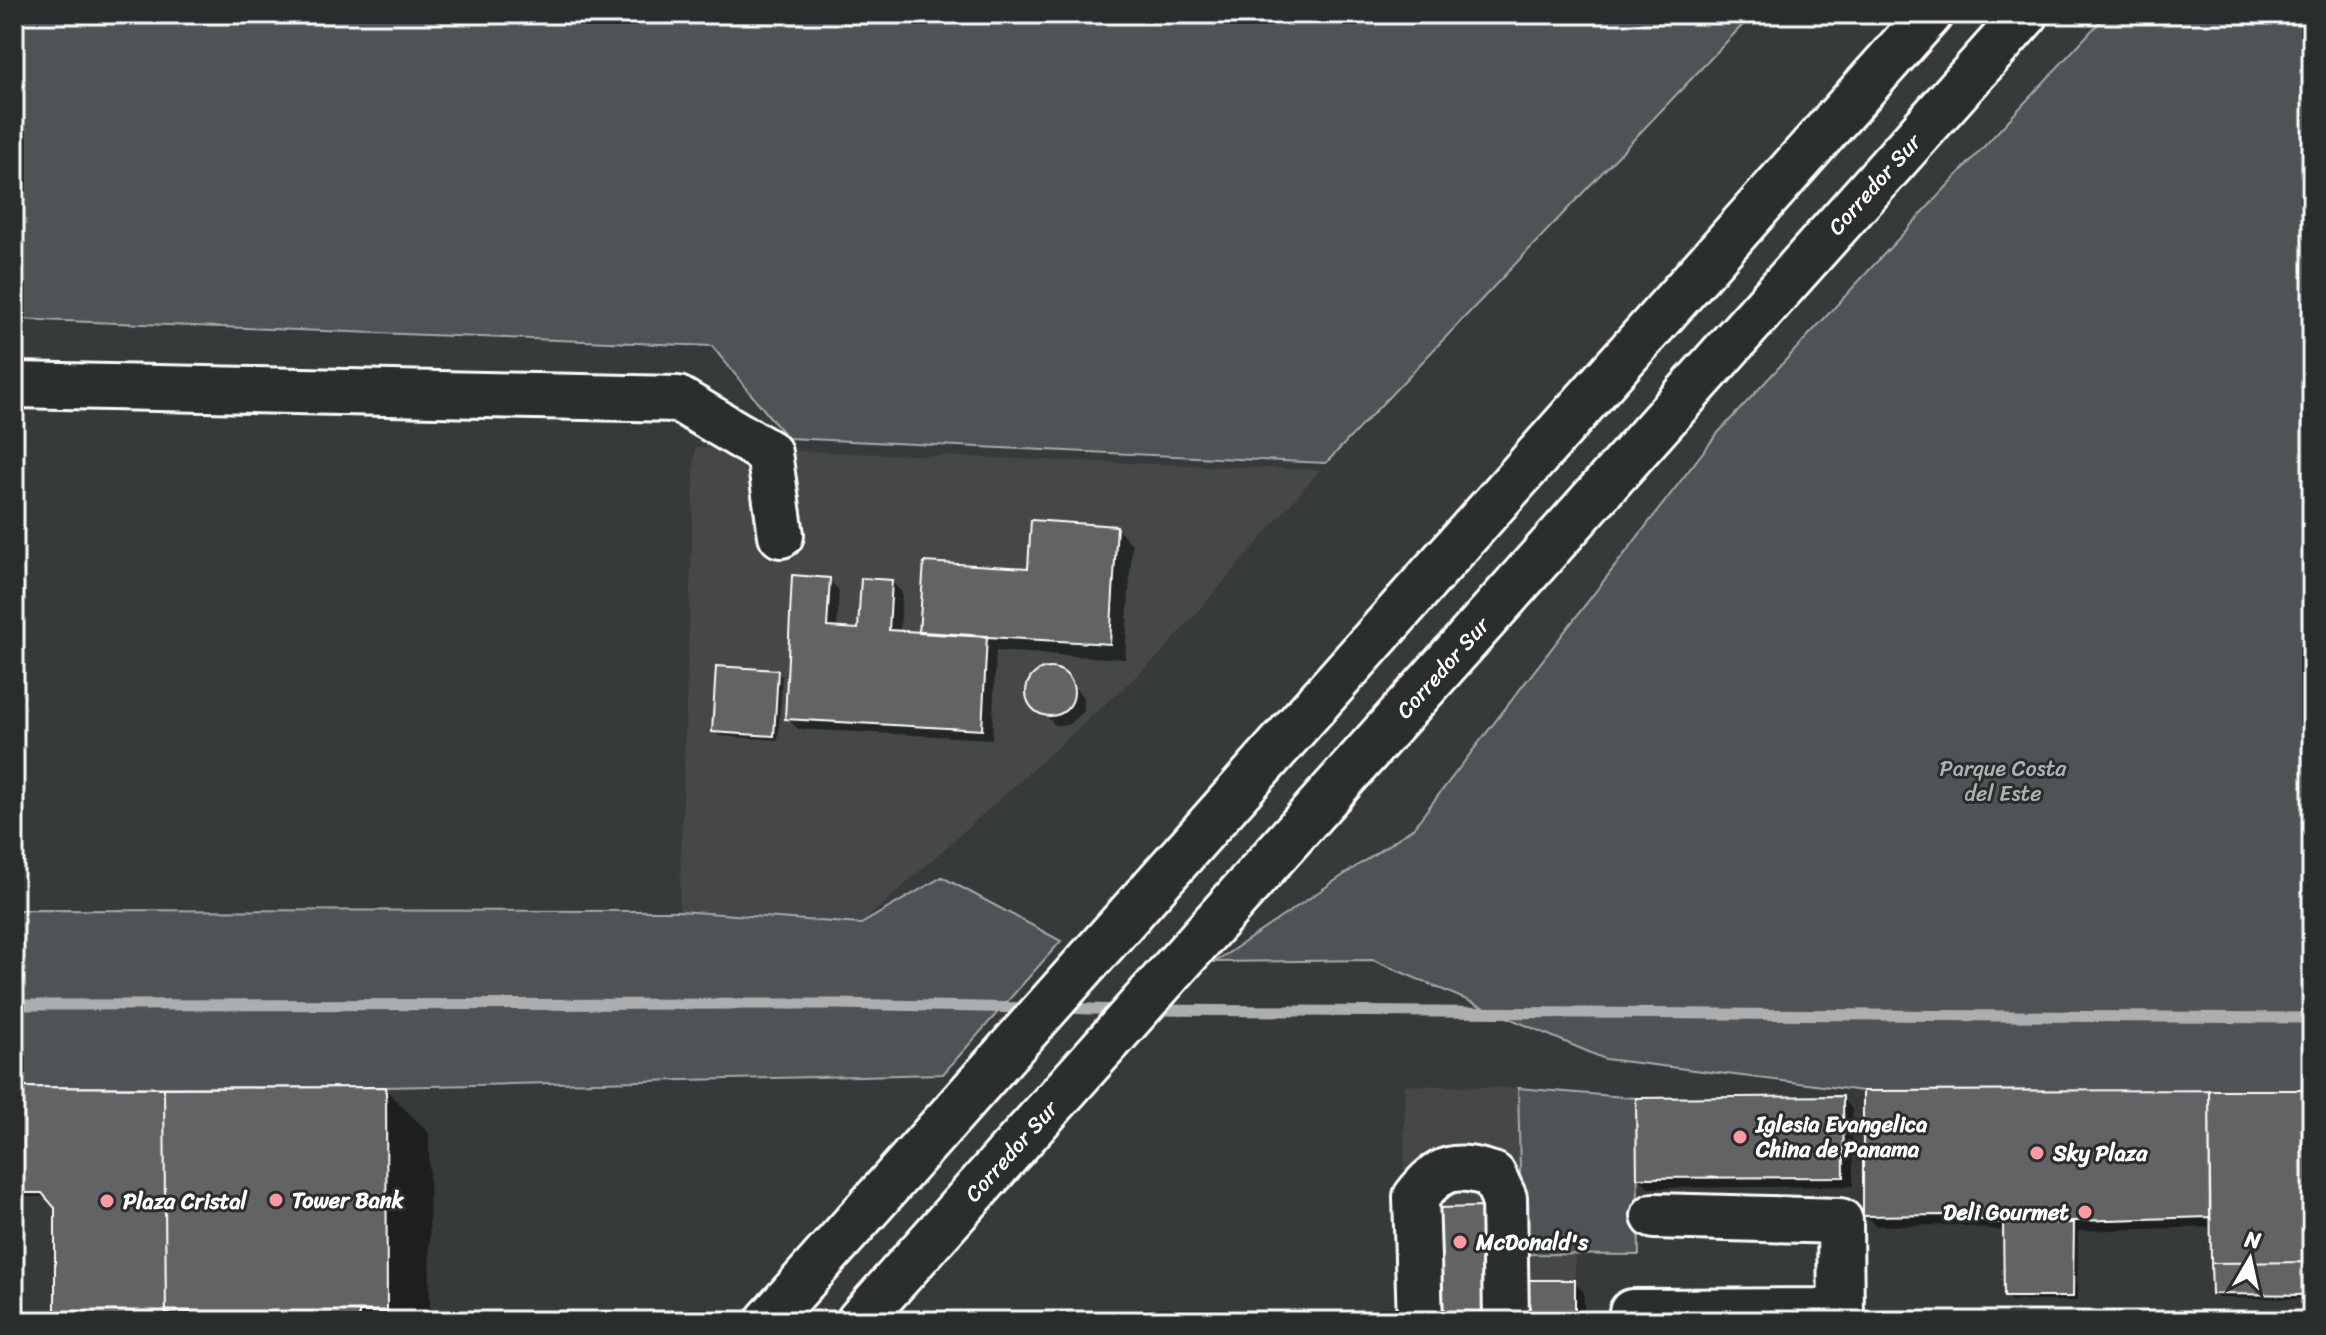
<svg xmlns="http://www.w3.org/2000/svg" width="2326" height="1335" viewBox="0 0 2326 1335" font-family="Sriracha,sans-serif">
  <rect width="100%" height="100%" fill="#373a3b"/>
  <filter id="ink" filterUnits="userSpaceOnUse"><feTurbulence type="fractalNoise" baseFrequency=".0125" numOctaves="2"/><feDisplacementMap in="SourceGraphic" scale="16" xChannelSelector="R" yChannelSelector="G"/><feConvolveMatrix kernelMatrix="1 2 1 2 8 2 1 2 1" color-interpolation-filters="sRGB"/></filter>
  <g filter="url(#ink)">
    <path fill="#444748" d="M695,447L1320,470L1162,653L861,924L679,911Z
      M1405,1085L1518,1088L1522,1253L1575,1256V1321H1402Z"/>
    <path fill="#505354" stroke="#a8a9aa" stroke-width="2" d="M14,14H1753L1326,463L787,438L712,346L14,319Z
      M2107,14H2312V1090L1863,1091L1605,1059L1373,960L1215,962L1413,828L1717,434Z
      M942,877L1061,941L943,1074L386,1087H14V910L679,911L861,924Z
      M1518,1088L1636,1098L1639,1255L1522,1254Z"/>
    <path fill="#0007" d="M1116,528L1132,544L1125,659L996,651L992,739L798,729L787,718L829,580L839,590L837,630L860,631L891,582L902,592L900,633L921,634L1030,570Z
      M1048,670L1063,673L1083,697L1084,711L1069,725H1055L1029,698L1030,683Z
      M777,672L782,676L778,740L719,736L714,731Z
      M14,1089H385L429,1133L430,1321H177L170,1314V1321H57V1207L48,1197H14Z
      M2312,1092V1299L2218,1298L2214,1293L2213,1227L2078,1231L2077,1301H2011L2006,1296L2005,1231L1957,1225L1876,1226L1865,1215V1093Z
      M1842,1098L1852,1109L1853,1186L1649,1188L1639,1178Z
      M1498,1282H1574L1584,1292V1321H1404Z"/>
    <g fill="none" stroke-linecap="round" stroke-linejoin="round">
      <path stroke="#adaeaf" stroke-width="11" d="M14,1005L837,1004L1029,1008
        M1063,1008L1121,1010
        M1151,1010L2312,1018"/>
    </g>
    <path fill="#636465" stroke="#fff" stroke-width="2" d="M1031,520L1117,526L1110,644L919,633L924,562L1028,568Z
      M792,575L830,578L827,627L858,629L861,578L892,580L889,630L987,636L982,730L785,719Z
      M716,666L778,670L774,736L712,732Z
      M1026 692a24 24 0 1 1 48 0a24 24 0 1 1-48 0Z
      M14,1087L164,1088L166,1321H55V1208L42,1193H14Z
      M386,1087L387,1312H359V1321H191V1312L166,1313L164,1088Z
      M2209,1090L2210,1217L2003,1223L1946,1215L1863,1216V1091Z
      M2209,1090H2312V1262L2211,1263Z
      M1843,1096L1844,1177L1637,1178L1636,1098Z
      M1488,1207V1280H1575V1321H1402L1432,1208Z
      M2003,1223H2074L2073,1297H2004Z
      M2312,1262V1295L2212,1294L2211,1263Z"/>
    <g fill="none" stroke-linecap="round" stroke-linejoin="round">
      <g stroke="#fff" stroke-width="50">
        <path id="minor" d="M14,385L678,399L769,453L781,535
          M1654,1216L1840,1221L1841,1321
          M1632,1312L1841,1311
          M1420,1321L1416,1197C1440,1166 1455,1163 1493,1175L1504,1198L1506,1321"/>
      </g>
      <g stroke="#fff" stroke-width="50">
        <g id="highway">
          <path d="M768,1321L1930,14"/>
          <path id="s1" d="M859,1321L2026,14"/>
        </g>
      </g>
      <use href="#minor" stroke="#2a2d2e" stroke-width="44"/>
      <use href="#highway" stroke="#2a2d2e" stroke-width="44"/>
    </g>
  </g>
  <g fill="#ff9aa2" stroke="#2a2d2e" stroke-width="3">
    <circle cx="1740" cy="1137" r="8"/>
    <circle cx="2037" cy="1153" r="8"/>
    <circle cx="276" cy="1200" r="8"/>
    <circle cx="107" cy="1201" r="8"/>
    <circle cx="2085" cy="1212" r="8"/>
    <circle cx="1460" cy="1242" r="8"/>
  </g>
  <g text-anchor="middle" stroke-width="6" stroke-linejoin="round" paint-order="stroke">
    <g font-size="22" fill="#fff" stroke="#2a2d2e">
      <text dy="8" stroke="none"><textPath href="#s1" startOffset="1524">Corredor Sur</textPath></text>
      <text dy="8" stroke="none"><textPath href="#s1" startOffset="876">Corredor Sur</textPath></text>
      <text dy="8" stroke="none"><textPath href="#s1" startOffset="228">Corredor Sur</textPath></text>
    </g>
    <g font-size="22" fill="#b0b2b2" stroke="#2a2d2e">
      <text x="2003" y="776">Parque Costa<tspan x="2003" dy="25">del Este</tspan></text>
    </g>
    <g font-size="22" font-weight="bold" fill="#fff" stroke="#2a2d2e" text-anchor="start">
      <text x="1756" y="1132">Iglesia Evangelica<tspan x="1756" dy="25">China de Panama</tspan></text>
      <text x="2053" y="1161">Sky Plaza</text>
      <text x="292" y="1208">Tower Bank</text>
      <text x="123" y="1209">Plaza Cristal</text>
      <text x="2069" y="1220" text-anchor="end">Deli Gourmet</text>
      <text x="1476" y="1250">McDonald's</text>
    </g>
  </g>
  <rect width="2326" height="1335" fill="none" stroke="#2a2d2e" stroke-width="48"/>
  <rect x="24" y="24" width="2278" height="1287" fill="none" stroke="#fff" stroke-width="3" filter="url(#ink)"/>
  <g transform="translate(2250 1259) rotate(9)" stroke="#2a2d2e" stroke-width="6" paint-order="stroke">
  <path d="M0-6L14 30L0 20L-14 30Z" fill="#ffffff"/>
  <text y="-12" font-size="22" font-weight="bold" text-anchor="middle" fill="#ffffff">N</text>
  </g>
</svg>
